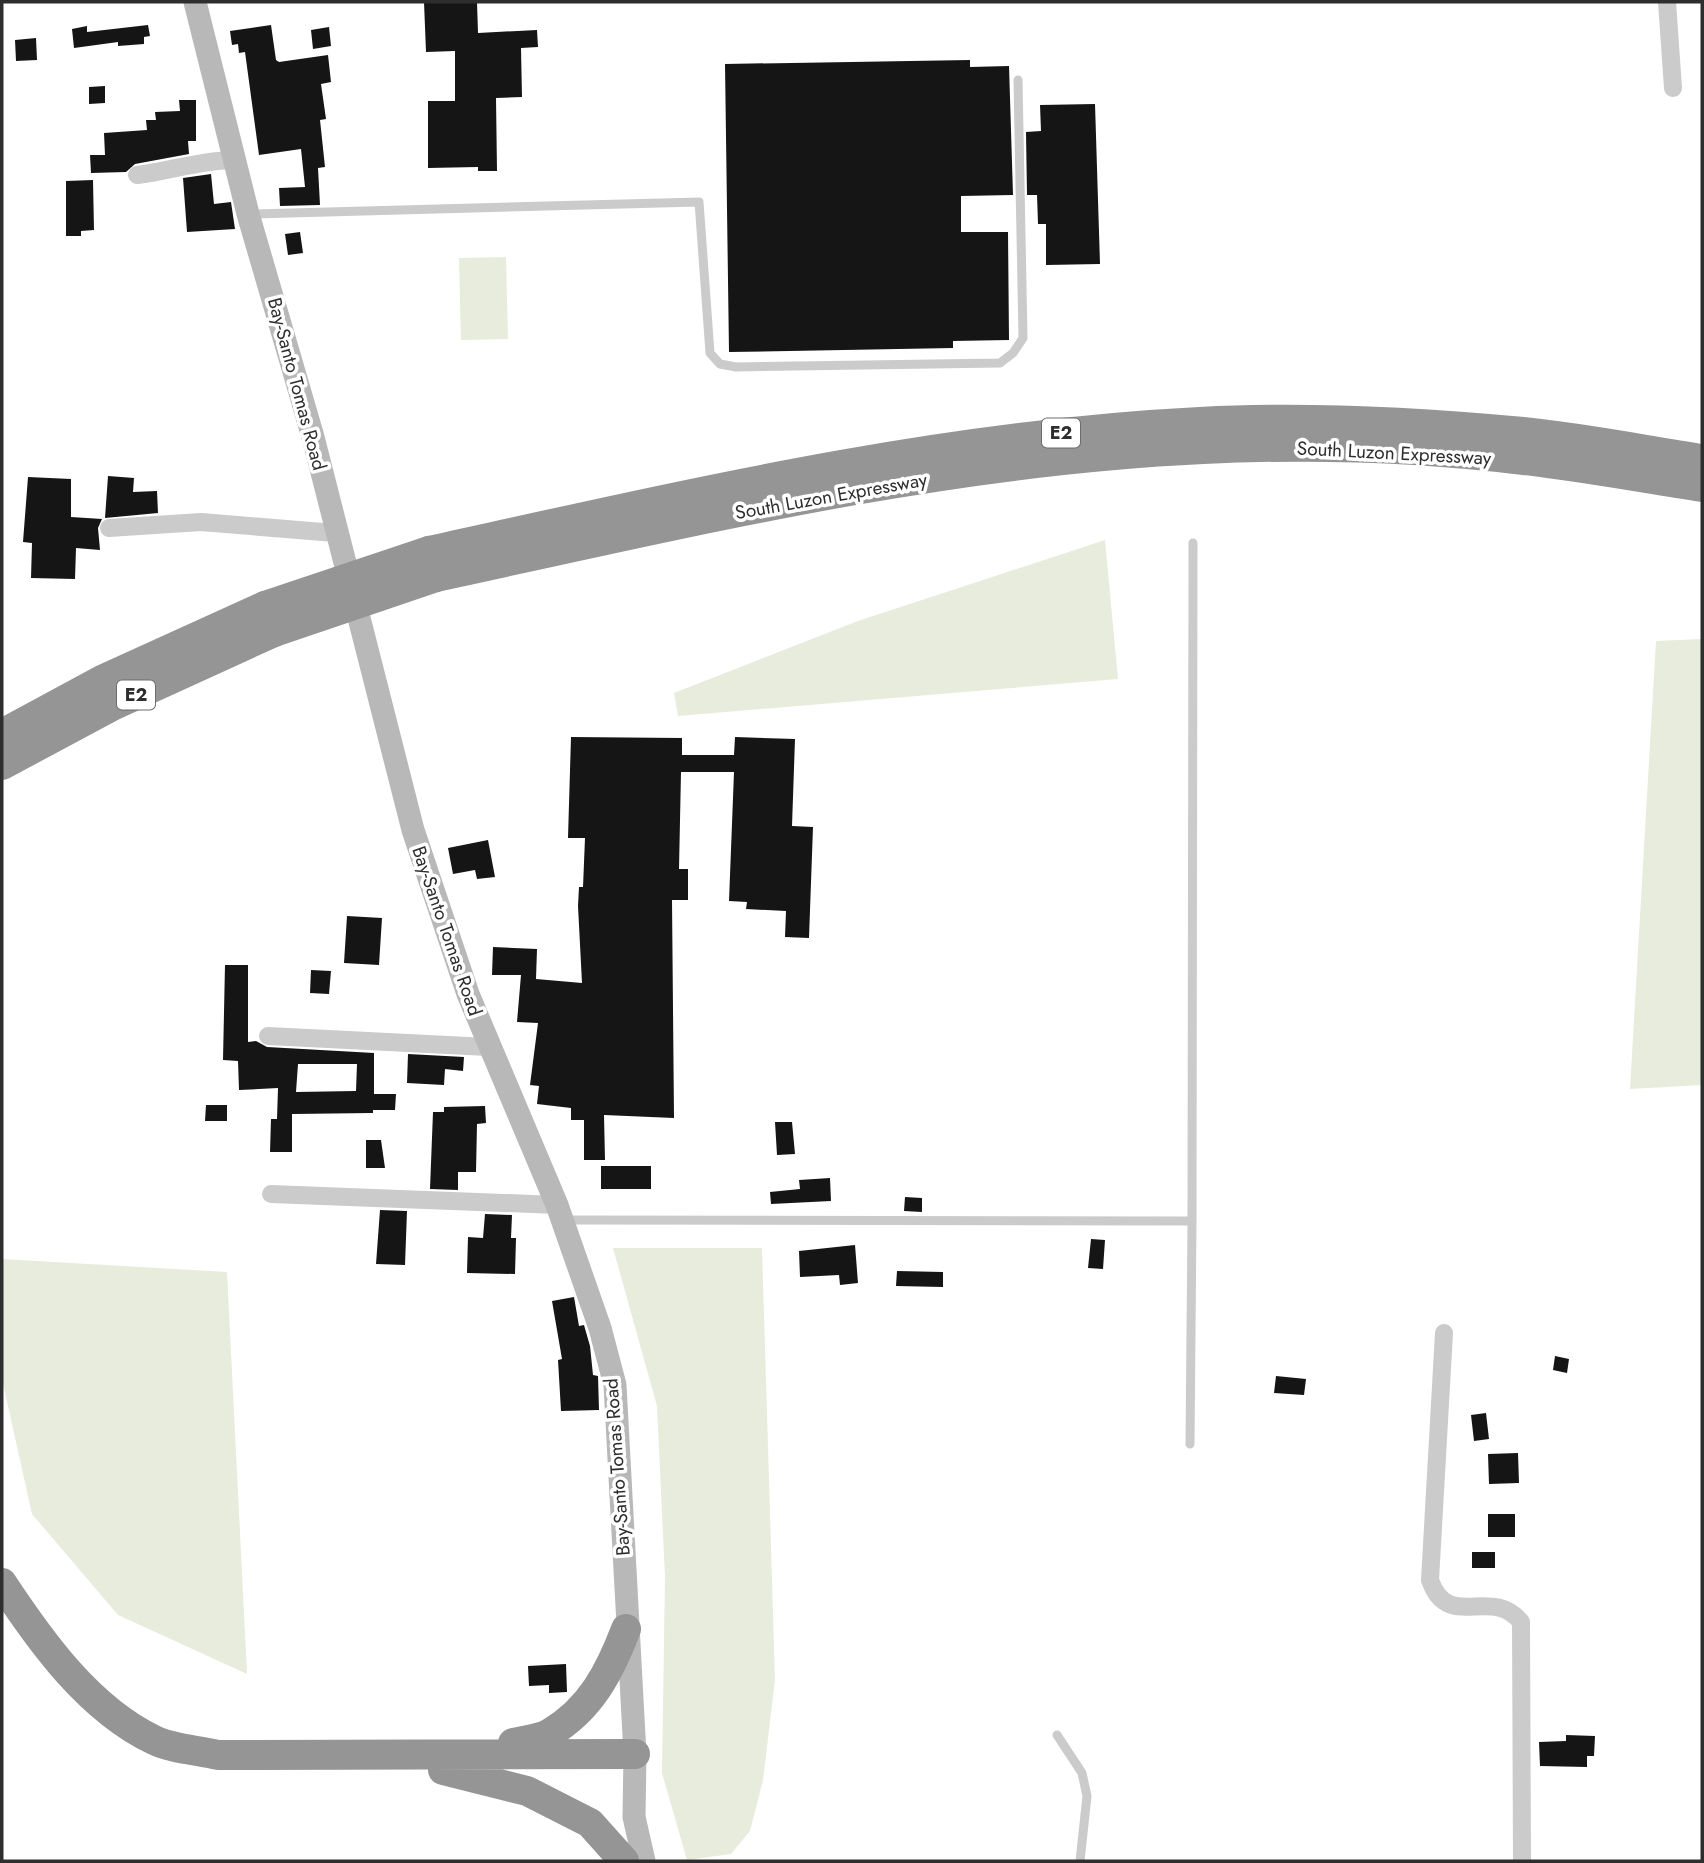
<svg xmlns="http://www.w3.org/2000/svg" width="1704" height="1863" viewBox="0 0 1704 1863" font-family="Jost,sans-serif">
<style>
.green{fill:#e7ecdc}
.building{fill:#151515;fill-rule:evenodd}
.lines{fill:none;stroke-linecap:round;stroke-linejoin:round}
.lane{stroke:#cbcbcb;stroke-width:9}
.street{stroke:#cbcbcb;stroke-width:18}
.secondary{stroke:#b8b8b8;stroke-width:23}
.highway{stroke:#959595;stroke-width:30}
.highway-bridge{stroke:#959595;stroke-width:30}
.labels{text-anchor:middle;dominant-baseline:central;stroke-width:7;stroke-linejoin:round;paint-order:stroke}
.shield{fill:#fff;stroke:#6d6d6d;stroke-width:2}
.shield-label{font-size:18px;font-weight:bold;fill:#2e2e2e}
.street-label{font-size:19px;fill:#2e2e2e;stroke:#fff}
</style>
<rect width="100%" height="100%" fill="#fff"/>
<path class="green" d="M506 257 508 339 461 340 459 258Z
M1105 540 1118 679 678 716 674 693 858 621Z
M1702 639V1085L1630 1089 1656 641Z
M613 1248H762L775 1680 763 1780 750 1831 731 1854 687 1860 662 1773 665 1577 657 1406Z
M2 1259 227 1272 247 1674 118 1615 32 1514 2 1379Z"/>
<path class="building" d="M424 2H477L478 33 537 30 538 47 521 48 522 97 496 98 497 171H478V167L428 168V101H455V51L426 52Z
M148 25 150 36 144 37V44L118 46V42L74 48 72 29 87 26V32Z
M271 25 276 60 279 62 328 55 331 82 321 84 326 119 320 120 325 167 318 168 320 205 280 206 279 188 305 187 301 149 259 155 245 52 239 53 238 44 232 45 230 31Z
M329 27 331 46 313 49 311 30Z
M36 38 37 60 16 61 15 40Z
M970 60V67L1009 66 1013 195 961 196V232H1008L1009 340 953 341V348L729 352 725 64Z
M105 86V103L89 104V87Z
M179 100H196V141H188L189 154 135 164 126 172 91 173 90 155H105L104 133 147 130 146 120H156L155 112 180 111Z
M1095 104 1100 264 1046 265V224H1038L1037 195H1027L1026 132 1041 131 1040 105Z
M211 174 214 204 231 202 235 229 187 232 183 178Z
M93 180 94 230 81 231V236H66V181Z
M300 232 303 253 288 255 285 234Z
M108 476 134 478 133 492 157 491 158 513 105 518Z
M28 477 71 479V517L102 519 98 528 100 550 76 548 75 579 31 578 32 543 23 542Z
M571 737 682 738V755H734L735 737 795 739 792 826 813 827 809 938 785 937 786 911 746 909 747 902 729 901 734 772H681L679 869H688V900H672L674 1118 604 1115 605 1160H584V1120H571V1108L537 1104 539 1086 530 1085 538 1023 517 1022 521 975H492L493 947 537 949 536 979 582 983 578 906 579 887H583L585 838H568Z
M488 840 495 877 477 879 475 870 453 874 448 848Z
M347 916 382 918 379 965 344 963Z
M225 965H248V1042L256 1041 267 1047 374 1053V1094H396L395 1110H373V1113L292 1114V1152H270L271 1119H277L278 1088 239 1090 238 1061 223 1060ZM298 1064H357L356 1091 296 1092Z
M311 970 331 971 329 994 310 993Z
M408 1054 464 1057 463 1071 445 1069 444 1085 407 1083Z
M206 1105H227V1121H205Z
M485 1106 486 1123 477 1124 476 1172H458V1190L430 1189 433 1112H444V1107Z
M775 1122H792L795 1154 777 1155Z
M366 1140H381L385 1168H366Z
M601 1166H651V1189H601Z
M830 1178 831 1201 771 1204 770 1192 800 1189 799 1180Z
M905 1197 922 1198V1212L904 1211Z
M380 1210 407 1211 405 1265 376 1264Z
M485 1214 512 1215 511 1238H516L515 1274 467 1273 468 1237 483 1238Z
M1091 1239 1105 1240 1103 1269 1088 1268Z
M855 1245 858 1283 840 1285 839 1275 800 1277 799 1251Z
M897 1271 943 1272V1287L896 1286Z
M574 1297 579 1326 584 1325 590 1346 593 1375 598 1376 599 1410 561 1411 558 1360 562 1359 552 1301Z
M1555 1356 1569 1359 1567 1373 1553 1370Z
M1276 1376 1306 1379 1304 1395 1274 1393Z
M1486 1413 1489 1439 1474 1441 1471 1415Z
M1518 1453 1519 1483 1489 1484 1488 1454Z
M1488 1514H1515V1537H1488Z
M1472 1552H1495V1568H1472Z
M566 1664 567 1692 549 1693V1685L529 1686 528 1666Z
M1566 1735 1595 1736 1594 1756H1587V1767L1540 1766 1539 1742 1566 1741Z"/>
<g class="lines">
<path class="lane" d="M250 214 699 202 710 353 720 364 736 367 1000 363 1013 353 1023 338 1018 80
M564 1220 1192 1221 1193 543
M1190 1444 1192 1221
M1057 1735 1082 1773 1087 1796 1080 1861"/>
<path class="street" d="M1667 2 1673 88
M137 175C170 171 202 160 235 160
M109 528 201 522 335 533
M268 1036 488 1047
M271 1194 557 1205
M1444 1333 1430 1580C1448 1632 1491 1585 1521 1622L1522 1861"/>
<path class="secondary" d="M195 2 248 214 313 437 413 830 468 994 557 1205 600 1328 615 1385 635 1754 634 1817 644 1861"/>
<path class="highway" d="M429 551C684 495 938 435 1200 422 1307 416 1416 422 1523 432 1583 438 1643 450 1702 459
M436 577C689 522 943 461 1203 449 1309 444 1419 447 1524 460 1584 467 1643 478 1702 487
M2 734 102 680 265 606
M2 765 114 705 274 632
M2 1583C41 1642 89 1709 154 1740 172 1749 198 1750 218 1755L635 1754
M513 1743C525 1740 540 1739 550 1733 591 1709 610 1671 626 1629
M443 1770 527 1791 590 1823 624 1861"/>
<path class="highway-bridge" d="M265 606 429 551
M274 632 436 577"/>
</g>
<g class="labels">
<g class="shield">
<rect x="1042" y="418.5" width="38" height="29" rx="5"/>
<rect x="117" y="680.5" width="38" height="29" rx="5"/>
</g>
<g class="shield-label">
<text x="1061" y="433">E2</text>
<text x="136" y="695">E2</text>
</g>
<g class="street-label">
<text transform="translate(297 384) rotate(75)">Bay-Santo Tomas Road</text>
<text transform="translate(1394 453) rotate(3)">South Luzon Expressway</text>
<text transform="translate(831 496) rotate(-10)">South Luzon Expressway</text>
<text transform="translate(447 931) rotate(71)">Bay-Santo Tomas Road</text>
<text transform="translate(617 1467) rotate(-94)">Bay-Santo Tomas Road</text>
</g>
</g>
<rect width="1704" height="1863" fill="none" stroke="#2e2e2e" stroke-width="7"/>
</svg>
